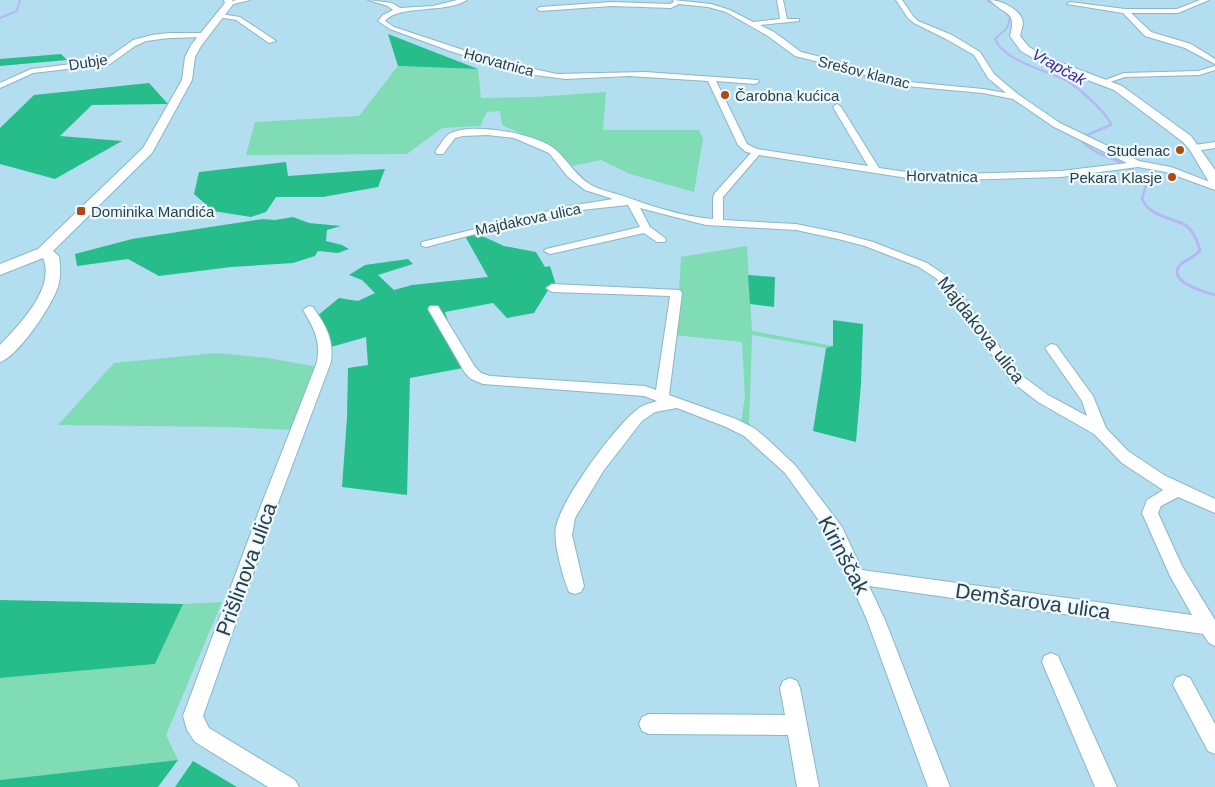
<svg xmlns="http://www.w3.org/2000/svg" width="1215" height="787" viewBox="0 0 1215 787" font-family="Arial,sans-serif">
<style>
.green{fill:#7fdcb5}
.forest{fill:#26bd8b}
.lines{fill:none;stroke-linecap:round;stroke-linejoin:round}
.stream-far2{stroke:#b7b7f3;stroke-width:2}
.stream-far1{stroke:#b7b7f3;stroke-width:2.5}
.stream{stroke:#b7b7f3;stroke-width:3}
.street-casing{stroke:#8ab6c7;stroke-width:2}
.secondary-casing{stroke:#8ab6c7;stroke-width:2}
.street{fill:#fff;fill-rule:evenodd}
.secondary{fill:#fff;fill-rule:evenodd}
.poi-dot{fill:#ad4a11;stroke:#ecf9ff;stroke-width:2}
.labels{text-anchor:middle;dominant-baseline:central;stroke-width:4.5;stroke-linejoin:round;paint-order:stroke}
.far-street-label{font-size:15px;fill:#2d3f46;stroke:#ecf9ff}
.far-poi-label{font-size:15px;fill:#2d3f46;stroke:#ecf9ff;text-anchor:start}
.far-water-label{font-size:16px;font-style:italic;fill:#402898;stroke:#ecf9ff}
.street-label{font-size:18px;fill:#2d3f46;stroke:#ecf9ff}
.near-street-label{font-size:21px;fill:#2d3f46;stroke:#ecf9ff}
</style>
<rect width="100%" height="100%" fill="#b2def0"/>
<path class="green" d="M398 66 478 69 481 98 535 97 606 92 603 130H699L703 139 694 192 630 174 601 160 567 167 535 140 502 125 500 111 487 112 480 126 442 128 407 154 246 155 255 122 359 116Z
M747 246 752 331 833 346 826 348 752 335 749 426 741 423 745 396 742 342 673 335 679 291 681 259 680 257Z
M216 353 268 358 318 367 294 430 227 427 58 425 114 363Z
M222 602 166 735 178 760 0 780V678L155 664 183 604Z"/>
<path class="forest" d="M388 34 478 69 398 66Z
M61 54 67 60 0 66V59Z
M149 83 168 104 92 105 60 136 122 141 55 179 0 164V128L34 95Z
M286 162 288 176 385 169 378 187 323 197H276L266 212 251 217 213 211 194 194 199 172Z
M293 217 309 223 341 226 327 230 326 241 342 245 349 249 338 253 318 251 315 256 293 263 231 267 159 276 128 259 77 266 75 254 132 239 263 219 275 220Z
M480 235 504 246 536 252 545 267 550 266 556 285 550 287 534 313 507 318 493 303 445 312 463 368 410 378 407 495 342 487 347 418 348 368 368 365 366 337 331 347 317 316 339 298 358 301 375 293 362 280 349 275 365 265 408 259 413 264 378 275 394 290 412 285 488 277 465 236Z
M748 275 775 277 774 307 750 304Z
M833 320 863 324 861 384 856 442 813 431 826 348 833 346Z
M0 600 183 604 155 664 0 678Z
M178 760 158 787H0V780Z
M193 761 237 787H175Z"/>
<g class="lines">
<path class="stream-far2" d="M987 0 1005 11 1010 18 1007 28 995 39C1004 61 1045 70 1065 80 1072 83 1078 89 1084 94
M0 18 17 11 20 0"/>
<path class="stream-far1" d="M1082 92C1090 99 1109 116 1111 125L1087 135 1081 140C1099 161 1126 155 1146 185L1142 199 1147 207 1152 211"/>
<path class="stream" d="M1151 210C1175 227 1189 213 1200 250 1195 257 1187 259 1181 264 1164 281 1205 292 1215 295"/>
<g class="street-casing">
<path id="street" d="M236 0H250L230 5 227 3Z
M368 0 392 3 400 8 433 6 457 0H467C445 14 399 4 385 21L394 27 496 61 557 74 645 72 758 80 759 82 755 84 716 81 747 144 757 149 868 166 833 107 837 104 841 107 879 168 927 175 1061 171 1127 163 1054 127 1013 99 983 93 895 85 847 69 795 56 768 36 726 12 708 7 679 4 671 8 612 6 540 11 537 9 540 7 612 2 670 4 674 2 673 0 711 4 730 10 753 22 780 19 777 0H783L787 19H799V21L760 25 774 32 801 52 852 65 899 81 983 89 1006 93 988 78 974 55 946 39 914 23 908 18 896 0H902L913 16 918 21 952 35 980 52 994 74 1019 95 1060 123 1139 161 1171 167 1215 184V190L1166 172 1138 167 1061 177 927 181 759 155 723 197V220L796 224 840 233 873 242 927 263 945 275 1021 375 1048 395 1087 416 1082 401 1045 348 1051 344 1056 345 1093 396 1106 428 1128 451 1164 475 1215 499V513L1178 497 1161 506 1158 513 1182 566 1215 620V646L1209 643 1203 634 869 586 885 620 950 787H928L867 620 830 536 785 473 744 436 726 427 677 408 655 412 642 421 604 470 575 518 572 535 584 586 581 592 575 594 569 592C563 578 553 542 556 527 562 498 615 426 639 408 645 404 651 403 657 401L644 396 483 384 471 379 465 373 428 309 430 306H438L475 367 481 373 490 376 645 386 656 390 670 296 552 292 546 288 552 284 680 290 682 293 669 395 736 419 754 428 765 437 795 465 842 527 862 570 1192 615 1170 576 1142 513 1147 500 1163 490 1122 463 1094 434 1038 402 1011 381 937 279 919 267 865 246 838 239 796 230 706 225 640 208 650 227 665 238 666 240 665 242H657L644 233 550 254 544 251 546 249 640 227 628 205 581 210 479 233 426 247 422 246 421 244 422 242 569 206 613 199 585 190 568 177 549 153 514 138 487 135 463 136 455 138 443 154H437L435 152C439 147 444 137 449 134 470 121 539 134 556 150 569 162 576 176 591 185 600 190 611 192 620 195 649 205 682 217 713 219V197L715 193 751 153 746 152 738 145 708 81 629 76 566 79 535 75 491 64 450 51 390 29 378 21 383 15 393 10 388 6Z
M1200 0H1209L1178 13H1131L1151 32 1191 44 1215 59V64L1185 48 1145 36 1123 13 1067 4 1070 2 1125 9H1177Z
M220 14 240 17 276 41 269 43 236 20 218 17 217 16Z
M169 33H204L208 35 204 37 169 38 146 41 135 46 110 64 33 73 0 88V83L31 69 105 60 133 40 152 35Z
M1215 66V70L1199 75 1125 77 1104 84 1100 82 1124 73 1198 71Z
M1215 142V148L1195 151 1190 148 1195 145Z
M309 306 313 307C326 326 334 339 331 362L278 503 203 716 209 728 295 780 299 787H268L195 742 187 730 183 716 262 503 317 362C321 341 314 328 303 310Z
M1051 653 1058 656 1117 787H1095L1042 662 1044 656Z
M1183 675 1190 678 1215 724V754L1208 751 1173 685 1176 678Z
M790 678 797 681 800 688 819 787H797L788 735 649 734 642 731 639 724 642 717 649 714 785 715 780 688 783 681Z"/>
</g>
<g class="secondary-casing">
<path id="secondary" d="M224 0H232L234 3 201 46 195 57 192 80 152 153 53 251 59 256C60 265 61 274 59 283 55 302 18 357 0 362V345C19 325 56 288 43 258L0 275V264L38 249 143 148 182 80 185 57 191 45 225 3Z
M990 0C1001 0 1023 10 1023 24 1022 28 1021 32 1020 36L1029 47 1046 57 1122 86 1191 136 1215 170V185L1210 184 1190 150 1183 142 1114 90 1038 61 1021 51 1010 36C1017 10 1005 16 990 0Z"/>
</g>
<use href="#street" class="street"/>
<use href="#secondary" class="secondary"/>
</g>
<g class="poi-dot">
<circle cx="725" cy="95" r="5"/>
<circle cx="1180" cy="150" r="5"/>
<circle cx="1172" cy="177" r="5"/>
<rect x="76" y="206" width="10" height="10" rx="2.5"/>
</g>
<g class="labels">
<g class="far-street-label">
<text transform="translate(88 62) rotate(-9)">Dubje</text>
<text transform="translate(499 62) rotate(15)">Horvatnica</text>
<text transform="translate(864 72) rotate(14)">Srešov klanac</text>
<text transform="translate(942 176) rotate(1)">Horvatnica</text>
<text transform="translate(528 219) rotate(-12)">Majdakova ulica</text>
</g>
<g class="far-poi-label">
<text x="735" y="95">Čarobna kućica</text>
<text x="1170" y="150" text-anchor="end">Studenac</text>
<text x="1162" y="177" text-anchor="end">Pekara Klasje</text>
<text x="91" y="211">Dominika Mandića</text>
</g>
<g class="far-water-label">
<text transform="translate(1059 67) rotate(29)">Vrapčak</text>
</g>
<g class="street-label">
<text transform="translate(981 330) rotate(52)">Majdakova ulica</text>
</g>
<g class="near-street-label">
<text transform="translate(844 555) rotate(62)">Kirinščak</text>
<text transform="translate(246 569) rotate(-70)">Prišlinova ulica</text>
<text transform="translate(1033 601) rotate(8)">Demšarova ulica</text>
</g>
</g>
</svg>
